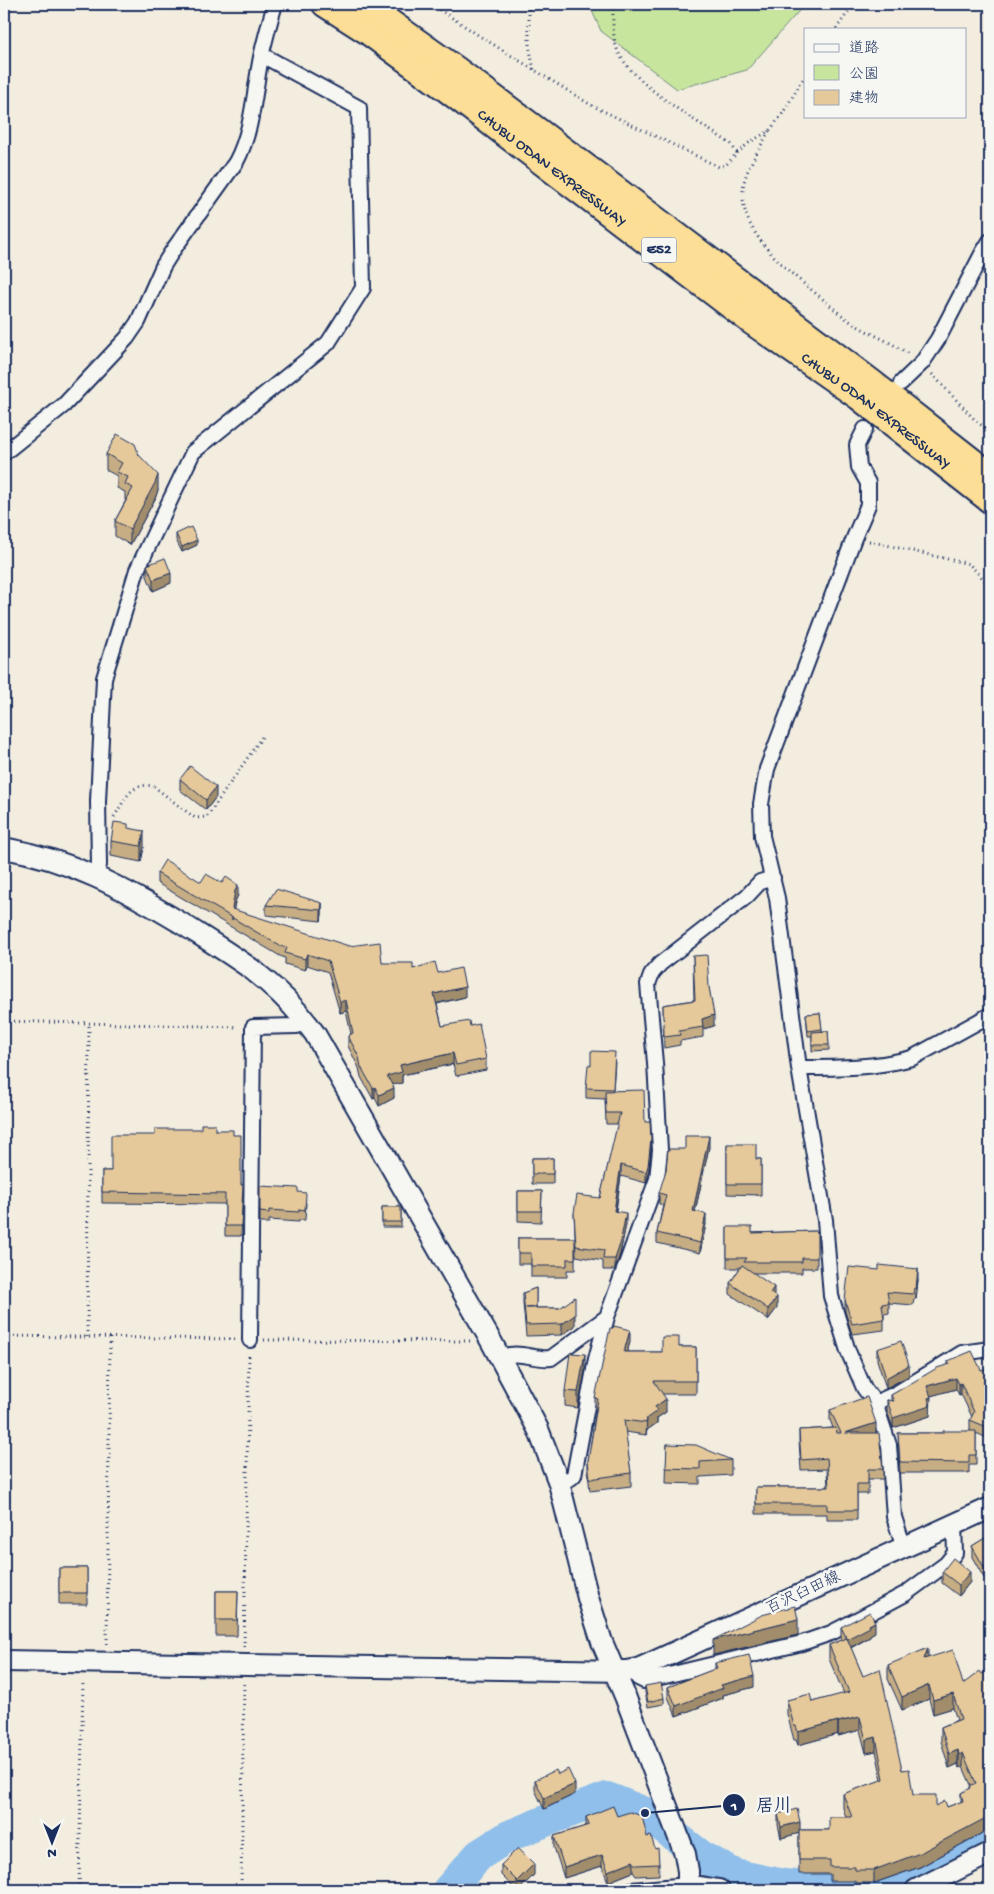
<svg xmlns="http://www.w3.org/2000/svg" width="994" height="1894" viewBox="0 0 994 1894" font-family="'Gochi Hand','Klee One',sans-serif">
<style>
.green{fill:#c7e59d;stroke:#718a7e}
.lines{fill:none;stroke-linecap:round;stroke-linejoin:round}
.river{stroke:#8fbfea;stroke-width:32}
.street-casing{stroke:#1b2f5e;stroke-width:18}
.secondary-casing{stroke:#1b2f5e;stroke-width:24}
.highway-casing{stroke:#1b2f5e;stroke-width:29}
.path{stroke:#1b2f5e;stroke-width:3;stroke-dasharray:1 4;stroke-linecap:butt}
.street{stroke:#f6f6f2;stroke-width:14}
.secondary{stroke:#f6f6f2;stroke-width:20}
.highway{stroke:#fcde96;stroke-width:25}
.wall{fill:#c6ad84;stroke:#1b2f5e}
.shaded-wall{fill:#a18d6c;stroke:#1b2f5e}
.building{fill:#e6c99a;stroke:#1b2f5e}
.labels{text-anchor:middle;dominant-baseline:central;stroke-width:5;stroke-linejoin:round;paint-order:stroke}
.shield{fill:#f6f6f2;stroke:#5d6b8a;stroke-width:1}
.shield-label{font-size:15px;font-weight:bold;fill:#1b2f5e}
.street-label{font-size:16px;fill:#1b2f5e;stroke:#f6f6f2}
.leader{fill:none;stroke:#1b2f5e;stroke-width:2}
.callout-dot{fill:#1b2f5e;stroke:#f6f6f2;stroke-width:2}
.mark-label{font-size:15px;text-anchor:middle;font-weight:bold;fill:#fff}
.callout-label{font-size:18px;text-anchor:middle;font-weight:bold;fill:#1b2f5e;stroke:#f6f6f2;stroke-width:5;stroke-linejoin:round;paint-order:stroke}
</style>
<rect width="100%" height="100%" fill="#f3ede0"/>
<filter id="ink" filterUnits="userSpaceOnUse"><feTurbulence type="fractalNoise" baseFrequency=".02" numOctaves="2"/><feDisplacementMap in="SourceGraphic" scale="10" xChannelSelector="R" yChannelSelector="G"/><feConvolveMatrix kernelMatrix="1 2 1 2 8 2 1 2 1" color-interpolation-filters="sRGB"/></filter>
<g filter="url(#ink)">
<path class="green" d="M589 4H805L747 70 677 89 601 31Z"/>
<g class="lines">
<path class="river" d="M448 1890 479 1855 509 1836 553 1818 607 1798 645 1813 701 1856 735 1875 784 1885 851 1890
M855 1890 896 1882 938 1868 990 1839"/>
<g class="street-casing">
<path id="street" d="M901 383 922 363 938 339 982 254 990 241
M865 429 857 445 859 467 868 483V505L854 538 767 769 761 804 762 836 777 898 799 1068 825 1220 831 1296 848 1351 864 1388 875 1403 889 1445 894 1517 904 1548
M4 453 64 405 127 338 138 322 163 266 173 250 236 162C253 130 254 92 261 57 265 39 270 21 275 4
M96 875 99 865 98 801 104 678 137 570 193 452 328 343 363 288 359 108 262 55
M799 1068C838 1068 875 1068 912 1058L990 1015
M250 1340 253 1027 297 1026 307 1022
M501 1358C518 1349 533 1360 551 1358L607 1317
M875 1403 897 1393 962 1353 990 1349
M559 1483 571 1478 574 1475 596 1359 607 1317 657 1179 660 1150 655 1063 648 984 652 973 660 964 747 896 760 882 773 878
M634 1670 638 1678 644 1681 802 1643 831 1633 864 1616 905 1594 946 1564 955 1553 954 1525
M631 1890 688 1885"/>
</g>
<g class="secondary-casing">
<path id="secondary" d="M4 848C71 860 123 888 181 923 206 939 231 954 254 971 277 989 298 1010 315 1034L491 1341 538 1429 559 1483 588 1598 602 1642 625 1696 685 1854 688 1871V1885L719 1890
M4 1661 627 1671 638 1669 990 1508
M916 1890 990 1853"/>
</g>
<g class="highway-casing">
<g id="highway">
<path id="s1" d="M325 4 367 31 445 88 752 322 859 397 990 500"/>
<path d="M364 4 457 70 646 212 871 382 990 475"/>
</g>
</g>
<path class="path" d="M431 4 478 35 591 105 719 167 726 165 737 153 731 144C699 122 627 82 616 46 612 32 613 17 613 4
M529 4V45L534 70
M989 4 990 9
M836 29 854 4
M769 131C760 149 744 170 743 190 739 235 793 275 824 300 833 308 843 317 854 324 872 335 892 342 910 355
M737 153 750 142 769 131 781 116 805 76
M932 374 975 420 990 432
M869 541 969 564 990 586
M114 817C125 800 130 782 153 786L195 818 207 817 264 734
M4 1021 238 1027
M4 1336 236 1339
M87 1337 89 1023
M264 1340 471 1341
M107 1644 110 1337
M244 1647 249 1353
M79 1890 83 1681
M241 1890 244 1683"/>
<use href="#street" class="street"/>
<use href="#secondary" class="secondary"/>
<use href="#highway" class="highway"/>
</g>
<path class="wall" d="M106 454 139 455 158 490 155 499 130 545 115 536V521L126 500H125V492L117 488V476L106 470Z
M176 534 197 545 182 552 176 540Z
M147 565 171 583 153 591 147 576Z
M180 779 216 797 206 810 180 790Z
M128 828 144 847 141 862 111 856V841Z
M157 873 201 882 238 895 235 902 233 910 382 963 413 969 438 973 465 997 437 1004 442 1026H470L486 1059V1070L456 1076 453 1064 402 1075V1083L392 1085 394 1098 379 1106 375 1098 373 1099 361 1077 359 1068 348 1046V1036L351 1034 346 1011 340 1013 328 972 307 965 305 970 285 964V958L280 956 157 883Z
M322 903V914L321 921 266 915V905Z
M693 956 709 987 714 1026 703 1029V1037L680 1041V1045L664 1048 663 1005 694 1000Z
M820 1013 822 1031H828L829 1050 812 1051V1036H808L806 1014Z
M615 1062 613 1091 645 1122 651 1150 648 1177 646 1183 621 1176 616 1211 626 1224 620 1254 615 1270H603V1261L576 1256 574 1213 600 1198 618 1124H606L605 1099 586 1098V1088L591 1066Z
M215 1130 233 1135 243 1196 241 1236H225V1204L102 1203V1171H111L155 1135Z
M727 1144 756 1159H761V1195L727 1194Z
M709 1147 695 1212 706 1224 700 1253 657 1243V1233L663 1205 659 1204V1193L685 1149Z
M532 1158H553V1184H532Z
M260 1186 298 1192 306 1203 305 1220H299V1222L269 1220V1223H260Z
M518 1191H542L541 1222 518 1221Z
M382 1207H401V1227H382Z
M727 1227 752 1233 817 1231V1268H802V1273H753L774 1296 777 1308 768 1320 730 1294V1283L740 1268H727Z
M518 1238H575V1270H567V1277H531V1264H518Z
M918 1280 916 1299H914L913 1305 889 1303V1313L884 1314V1330L852 1334 845 1311V1300Z
M536 1288V1308H560L575 1326 562 1335 526 1336 523 1303V1293Z
M630 1342 627 1352H662L679 1347H696V1394H662L666 1412 657 1418V1423L647 1430 646 1435 625 1432 631 1473V1486L590 1491 588 1473V1461L596 1410H595V1398Z
M877 1349 909 1376 886 1388 877 1360Z
M948 1361 981 1370 990 1368 987 1438 976 1433V1465H969V1473H900L898 1433H943L970 1431V1420L972 1417 961 1394 959 1395 956 1389 930 1396V1416L893 1428 887 1411V1400L891 1401V1395L948 1365Z
M585 1370 578 1408 565 1406V1391Z
M830 1410 876 1433 883 1469V1479H868V1494H857V1520H827V1514H756V1487H828L827 1469 801 1470 799 1441V1430L833 1428 830 1420Z
M667 1444 731 1460V1475L700 1477V1484L666 1483Z
M990 1535 984 1578 972 1557V1546Z
M59 1568H87V1604H59Z
M942 1572 970 1582 959 1596 942 1583Z
M216 1591H238L237 1636H216Z
M841 1627 875 1632 870 1635V1637L851 1648 913 1795 936 1806 947 1807 961 1802V1793L970 1789V1786L971 1785 963 1767 959 1768 958 1764 949 1768 941 1741V1727L957 1720 953 1708 933 1714 929 1699 902 1710 888 1679V1665L928 1658 963 1684 984 1832 920 1867 874 1883H855V1881H830V1874H799V1833L781 1838 778 1825V1814L800 1830H829L846 1817 843 1808V1794L882 1780 876 1751 866 1753 860 1730 838 1736V1734L798 1745 796 1740H794L787 1714V1700L812 1702 844 1694 829 1659V1645L842 1640 841 1638Z
M715 1663 754 1687 723 1695V1698L676 1716 668 1697V1687L715 1669Z
M645 1686 664 1698V1704L648 1707 645 1692Z
M558 1774 575 1794 544 1809 535 1790V1780Z
M617 1816 647 1837 659 1864V1875L636 1876 633 1872 608 1882 602 1866 564 1878 554 1847V1836L586 1826V1817Z
M501 1865 534 1875 519 1890H516L501 1875Z"/>
<path class="shaded-wall" d="M158 475V490L155 499 130 545V529Z
M197 540V545L182 552V547Z
M171 573V583L153 591V580Z
M216 787V797L206 810V800Z
M144 831V847L141 862V846Z
M238 885V895L235 902 232 920V909L235 891Z
M322 903V914L321 921V910Z
M307 954V965L305 970V959Z
M465 987V997L434 1004V994Z
M346 1000V1011L340 1013V1002Z
M714 1015V1026L703 1029 702 1019Z
M453 1053V1064L402 1075V1083L387 1086V1076L400 1065Z
M375 1087V1098L373 1099V1088Z
M394 1088V1098L379 1106V1095Z
M709 1136V1147L693 1221V1211Z
M651 1139V1150L648 1177 646 1183V1172Z
M621 1165V1176L614 1221V1211Z
M626 1213V1224L620 1254 615 1270V1259Z
M706 1214V1224L700 1253V1243Z
M918 1269V1280L916 1299V1288Z
M774 1287V1298L770 1293Z
M777 1297V1308L768 1320V1309Z
M575 1315V1326L562 1335V1324Z
M630 1330V1342L624 1364V1352Z
M585 1354V1370L578 1408V1392Z
M909 1365V1376L886 1388V1378Z
M956 1378V1389L927 1397V1386Z
M961 1383V1394L959 1395V1384Z
M931 1397 930 1416 893 1428V1418Z
M666 1399V1412L657 1418V1423L647 1430 646 1435 647 1418 655 1407Z
M990 1419V1430L987 1438V1427Z
M876 1423V1434L845 1433Z
M990 1563V1574L984 1578V1567Z
M970 1572V1582L959 1596V1585Z
M798 1619V1635L713 1655V1640Z
M875 1622V1632L870 1635V1637L847 1649V1639Z
M928 1648V1662L924 1659Z
M754 1676V1687L723 1695V1698L676 1716V1706L721 1685Z
M929 1685V1699L902 1710V1697Z
M953 1694V1708L933 1714V1700Z
M860 1717V1730L838 1736V1722Z
M838 1721V1734L798 1745V1732Z
M876 1737V1751L866 1753V1740Z
M958 1750V1764L949 1768V1754Z
M963 1753V1767L959 1768V1755Z
M575 1784V1794L544 1809V1798Z
M990 1816V1830L984 1832 920 1867 874 1883V1870Z
M800 1822V1833L781 1838V1827Z
M602 1855V1866L564 1878V1867Z
M633 1861V1872L608 1882V1871Z
M534 1864V1875L519 1890H517V1881Z"/>
<path class="building" d="M117 434 135 444 139 455 158 475 155 483 130 529 115 521 133 488 125 484 128 477 117 472 122 463 106 454Z
M191 527 197 540 182 547 176 534Z
M165 558 171 573 153 580 147 565Z
M190 766 216 787 206 800 180 779Z
M114 822 128 824V828L144 831 141 846 111 841Z
M165 860 201 882 206 874 222 883 226 877 238 885 235 891 232 909 349 946 380 942 382 963H413V969L435 962 438 973 461 968 465 987 434 994 442 1026 469 1021 470 1026 479 1024 486 1059 456 1065 453 1053 400 1065 402 1072 387 1076 394 1088 379 1095 375 1087 373 1088 361 1067 359 1057 348 1036 353 1033 346 1000 340 1002 328 961 307 954 305 959 285 953 287 948 280 946 157 873Z
M276 889 322 903 321 910 266 905Z
M707 955 709 987 714 1015 702 1019 703 1027 679 1031 680 1035 664 1037 663 1005 695 1000 693 956Z
M820 1013 822 1029 808 1031 806 1014Z
M828 1031 829 1045H812V1032Z
M591 1051 615 1052 613 1089 586 1088 588 1065 591 1066Z
M644 1090 645 1122H650L651 1139 648 1166 646 1172 621 1165 614 1211 626 1213 620 1244 615 1259H603L604 1250 576 1246 574 1213 577 1195 600 1198 620 1113H606L605 1091Z
M201 1124H215V1130H233V1135H241V1185H243L241 1226H225V1194L102 1192V1171H111V1135H155V1129H201Z
M685 1136H709L693 1211 706 1214 700 1243 657 1233 666 1195 659 1193 666 1170 668 1149H685Z
M727 1144H756V1159H761V1184H727Z
M532 1158H553V1174H532Z
M260 1186 298 1188V1192L306 1193 305 1210 299 1209V1212L269 1210V1213L260 1212Z
M518 1191H542L541 1211H518Z
M382 1207H401V1222H382Z
M727 1227H752V1233L817 1231V1258H802V1262H744L747 1258H727Z
M518 1238H575V1259H567V1266H531V1253H518Z
M742 1265 774 1287 770 1293 777 1297 768 1309 730 1283Z
M879 1265 918 1269 916 1288H914L913 1294 887 1292 889 1303 882 1304 884 1319 852 1324 845 1300 849 1267 879 1270Z
M536 1288V1307L526 1308H560L575 1297V1315L562 1324 526 1325 523 1293Z
M614 1326 630 1330 624 1352H662V1337H679V1347H696V1381H654L666 1399 655 1407 657 1411 647 1418 646 1423 624 1420 631 1473 590 1479 588 1461 598 1399 595 1398 610 1328H613Z
M901 1341 909 1365 886 1378 877 1349Z
M972 1351 981 1370 990 1368V1419L987 1427 970 1420 974 1412 961 1383 959 1384 956 1378 927 1386 931 1397 928 1398 930 1406 893 1418 887 1400 894 1401 891 1395 937 1368 950 1364 948 1361Z
M570 1353 585 1354 578 1392 565 1391Z
M866 1397H867L876 1423 845 1433H879L883 1469H868V1484H857V1510H827V1504H756V1487H829L827 1458 801 1460 799 1430 836 1428 837 1433H841L830 1410Z
M943 1431H976V1455H969V1463L900 1462 898 1433H943Z
M667 1444 696 1445 731 1460 700 1462V1469L666 1468Z
M990 1535V1563L984 1567 972 1546Z
M953 1558 970 1572 959 1585 942 1572Z
M59 1568H87V1593H59Z
M216 1591H238L237 1620H216Z
M795 1606 798 1619 713 1640 762 1615Z
M870 1612 875 1622 869 1625 870 1627 847 1639 841 1627Z
M847 1638 863 1676 880 1669 902 1770 909 1769 913 1795H936V1806L945 1801 947 1807 963 1801 961 1793 971 1788 970 1786 976 1783 963 1753 959 1755 958 1750 949 1754 941 1727 961 1719 953 1694 933 1700 929 1685 902 1697 888 1665 928 1648 924 1659 953 1650 963 1684 980 1671 982 1674 990 1669V1816L984 1819 920 1853 874 1870H855V1867H830V1860H799V1830H829V1817H852L843 1794 884 1779 876 1737 866 1740 860 1717 838 1722V1721L798 1732 796 1726H794L787 1700 810 1694 812 1702 849 1692 829 1645Z
M749 1655 754 1676 721 1685 723 1688 676 1706 668 1687 717 1668 715 1663Z
M661 1683 664 1698 648 1702 645 1686Z
M568 1769 575 1784 544 1798 535 1780 556 1770 558 1774Z
M613 1806 617 1816 630 1812 642 1816 647 1837 651 1836 655 1849 658 1848 659 1864 636 1865 633 1861 608 1871 602 1855 564 1867 554 1836 589 1825 586 1817Z
M797 1809 800 1822 781 1827 778 1814Z
M518 1848 534 1864 517 1881 501 1865Z
M697 1889 723 1890H697Z"/>
</g>
<g class="labels">
<rect class="shield" x="641.5" y="237.5" width="35" height="25" rx="4"/>
<g class="shield-label">
<text x="659" y="250">E52</text>
</g>
<g class="street-label">
<text stroke="none"><textPath href="#s1" startOffset="280">CHUBU ODAN EXPRESSWAY</textPath></text>
<text stroke="none"><textPath href="#s1" startOffset="685">CHUBU ODAN EXPRESSWAY</textPath></text>
<text transform="translate(804 1594) rotate(-25)">百沢臼田線</text>
</g>
</g>
<path class="leader" d="M645 1813L734 1805"/>
<g class="callout-dot">
<circle cx="645" cy="1813" r="5"/>
<circle cx="734" cy="1805" r="12"/>
</g>
<g class="mark-label">
<text x="734" y="1810">1</text>
</g>
<g class="callout-label">
<text x="774" y="1811">居川</text>
</g>
<rect width="994" height="1894" fill="none" stroke="#f6f6f2" stroke-width="20"/>
<rect x="10" y="10" width="974" height="1874" fill="none" stroke="#1b2f5e" stroke-width="2" filter="url(#ink)"/>
<rect x="804" y="28" width="162" height="90" fill="#f6f6f2" stroke="#9ea6b7"/>
<rect x="814" y="44" width="25" height="8" fill="#f6f6f2" stroke="#9ea6b7"/>
<text x="849" y="52" font-size="15" fill="#1b2f5e">道路</text>
<rect x="814" y="65" width="25" height="15" fill="#c7e59d" stroke="#9ea6b7"/>
<text x="849" y="78" font-size="15" fill="#1b2f5e">公園</text>
<rect x="814" y="90" width="25" height="15" fill="#e6c99a" stroke="#9ea6b7"/>
<text x="849" y="102" font-size="15" fill="#1b2f5e">建物</text>
<g transform="translate(52 1842) rotate(180)" stroke="#f6f6f2" stroke-width="4" paint-order="stroke">
<path d="M0-4L9 19L0 12L-9 19Z" fill="#1b2f5e"/>
<text y="-8" font-size="14" font-weight="bold" text-anchor="middle" fill="#1b2f5e">N</text>
</g>
</svg>
